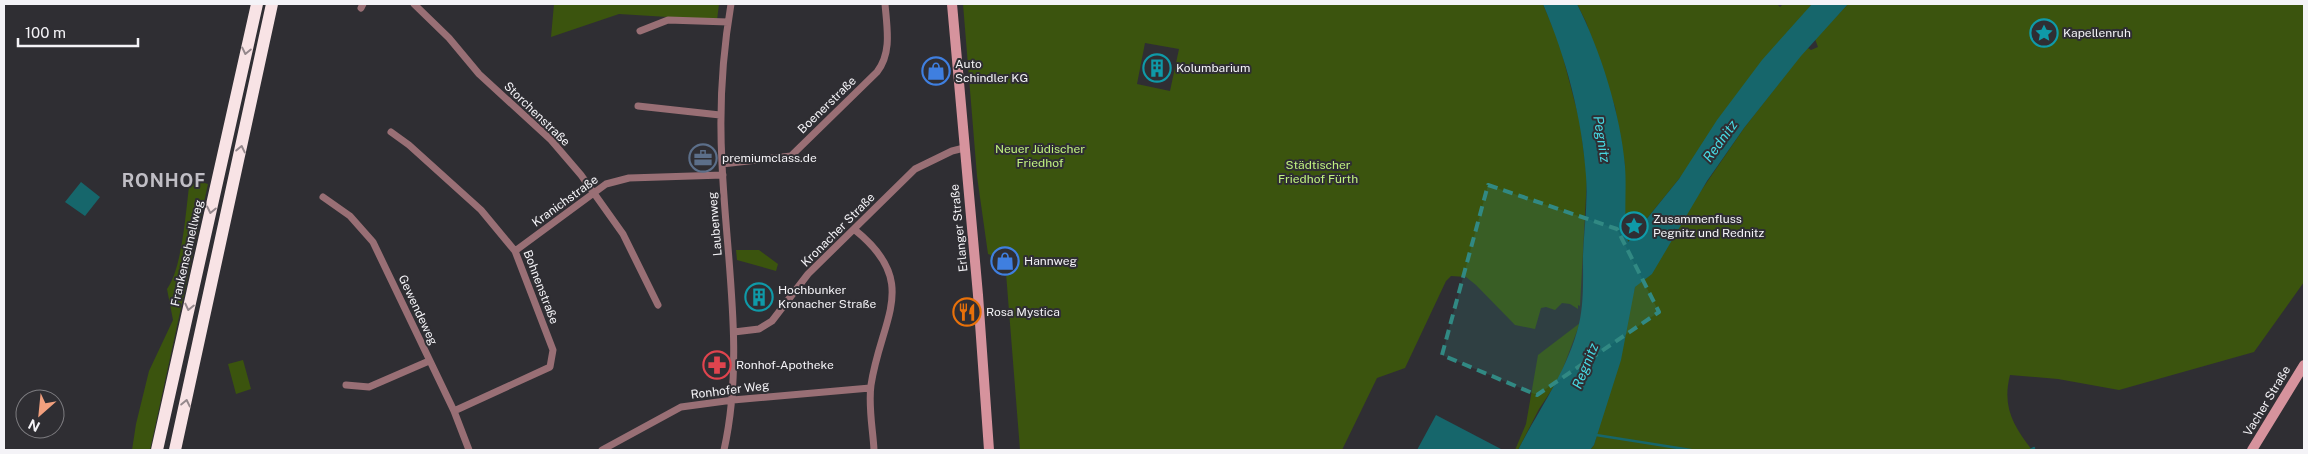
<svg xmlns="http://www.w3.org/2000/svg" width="2308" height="454" viewBox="0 0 2308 454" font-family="'Public Sans',sans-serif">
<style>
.green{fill:#3b540e;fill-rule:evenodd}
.water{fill:#16666b}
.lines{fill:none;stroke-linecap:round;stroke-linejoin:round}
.stream{stroke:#16666b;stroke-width:2.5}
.street{stroke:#996f75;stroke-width:7}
.secondary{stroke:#d6939d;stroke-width:10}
.highway{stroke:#f8e3e5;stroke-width:12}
.oneway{stroke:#94888c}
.marked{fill:#318983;fill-opacity:0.2;stroke:#318983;stroke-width:4;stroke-dasharray:10 6;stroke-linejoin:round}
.labels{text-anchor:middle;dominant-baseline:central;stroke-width:4;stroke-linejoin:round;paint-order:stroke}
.poi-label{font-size:12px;fill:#f4f3f7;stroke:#2f2e33;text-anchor:start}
.street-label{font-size:12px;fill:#f4f3f7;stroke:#2f2e33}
.park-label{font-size:12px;fill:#c0f180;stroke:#2f2e33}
.water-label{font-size:14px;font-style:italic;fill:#47d9e3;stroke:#2f2e33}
.district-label{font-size:18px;font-weight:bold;letter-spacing:1px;fill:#c0bec5;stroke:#2f2e33}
</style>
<rect width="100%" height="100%" fill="#2f2e33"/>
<path class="green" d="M554 4H719L717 20 619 14 551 37Z
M963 4H1543L1559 42 1580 122 1587 178 1580 306 1578 305V309L1570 304 1562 303 1555 310 1546 307 1541 308 1535 329 1515 325 1476 285 1466 277 1451 276 1446 281 1405 368 1377 378 1342 450H1020L1006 273 1008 265 990 261 991 255 988 254 977 176ZM1145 43 1179 49 1170 91 1137 84Z
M1577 4H1777L1780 7 1783 4H1812L1679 179 1627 243 1624 199 1625 166 1615 107 1586 22Z
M1848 4H2304V282L2254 352 2119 390 2058 379 2010 375C2002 407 2013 425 2032 450H1590L1594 445 1635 287 1744 128 1800 56 1808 48 1811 50 1818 47 1815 39Z
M190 179 208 184 150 450H132L136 424 149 371 173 320 167 289C183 267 186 207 190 179Z
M736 250H759L778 264 776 271 737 260Z
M1580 323 1559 379 1539 409 1518 450H1515L1526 424 1538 355Z
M243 360 251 389 236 394 228 364Z"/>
<path class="water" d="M1543 4H1577C1600 49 1621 115 1625 166 1627 191 1623 217 1628 242L1679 179 1717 120 1762 60 1812 4H1848L1801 56 1744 128 1707 181 1652 274 1635 287 1621 360 1594 445 1590 450H1518C1539 409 1568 370 1579 324 1584 303 1583 277 1583 256 1584 230 1588 202 1586 176 1582 117 1566 58 1543 4Z
M81 182 100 197 85 216 65 202Z
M1436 415 1501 449 1500 450H1417Z"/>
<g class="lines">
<path class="stream" d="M1596 435 1691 450
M2030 450 2034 448"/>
<path class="street" d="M414 4 449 38 479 74 551 140 581 175 623 234 658 305
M361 8 363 4
M640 31 668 20 728 22
M638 106 720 115
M391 132 409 145 481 210 515 251 553 350 550 367 454 411
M722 164 791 156 877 72C892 53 887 28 885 4
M323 197 350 216 373 242 454 411 469 450
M855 230C921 283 881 318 871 385 868 406 873 430 874 450
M515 251 606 184 629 178 723 175
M734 332 759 329 772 321 808 274 915 169 952 151 964 148
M346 385 369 387 429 361
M602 450 681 407 733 400 870 388
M724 450C745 356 726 258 722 163 719 109 722 57 731 4"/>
<path class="secondary" d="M952 4 978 295 989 450
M2252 450 2304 365"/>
<path class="highway" d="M157 450 257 4
M175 450 272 4"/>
</g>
<defs><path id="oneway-chevron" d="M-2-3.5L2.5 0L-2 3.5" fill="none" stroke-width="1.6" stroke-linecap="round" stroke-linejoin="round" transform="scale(1.25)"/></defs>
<g class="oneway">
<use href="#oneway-chevron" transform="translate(246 51) rotate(102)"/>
<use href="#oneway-chevron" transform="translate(241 149) rotate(-78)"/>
<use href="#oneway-chevron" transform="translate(211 210) rotate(102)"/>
<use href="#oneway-chevron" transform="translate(189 307) rotate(103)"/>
<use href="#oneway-chevron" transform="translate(186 403) rotate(-78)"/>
</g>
<path class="marked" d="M1488 185 1617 229 1659 312 1537 395 1442 355Z"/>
<defs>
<g id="sight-ring" transform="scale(1.4375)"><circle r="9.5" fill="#2f2e33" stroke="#0f9aa8" stroke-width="1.5"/><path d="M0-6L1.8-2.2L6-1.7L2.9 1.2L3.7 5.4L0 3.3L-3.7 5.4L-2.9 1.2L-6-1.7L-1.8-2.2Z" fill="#0f9aa8"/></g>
<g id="building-ring" transform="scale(1.4375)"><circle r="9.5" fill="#2f2e33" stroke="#0f9aa8" stroke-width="1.5"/><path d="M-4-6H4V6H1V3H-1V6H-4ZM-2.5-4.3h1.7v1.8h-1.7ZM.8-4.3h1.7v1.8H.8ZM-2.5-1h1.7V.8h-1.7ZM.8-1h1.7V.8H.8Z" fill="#0f9aa8"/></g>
<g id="shop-ring" transform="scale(1.4375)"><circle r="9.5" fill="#2f2e33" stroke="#3f7fe0" stroke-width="1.5"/><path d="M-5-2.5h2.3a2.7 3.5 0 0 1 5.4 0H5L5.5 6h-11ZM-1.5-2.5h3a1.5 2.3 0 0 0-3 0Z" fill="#3f7fe0"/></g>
<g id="office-ring" transform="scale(1.4375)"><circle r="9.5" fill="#2f2e33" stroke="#5c6f8a" stroke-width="1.5"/><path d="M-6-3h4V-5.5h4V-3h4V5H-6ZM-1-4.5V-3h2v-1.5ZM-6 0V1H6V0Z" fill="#5c6f8a"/></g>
<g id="restaurant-ring" transform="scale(1.4375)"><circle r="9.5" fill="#2f2e33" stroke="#e8710a" stroke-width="1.5"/><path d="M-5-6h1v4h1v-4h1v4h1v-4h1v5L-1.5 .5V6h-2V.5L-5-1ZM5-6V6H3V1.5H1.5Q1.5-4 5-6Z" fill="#e8710a"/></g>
<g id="pharmacy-ring" transform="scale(1.4375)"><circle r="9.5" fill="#2f2e33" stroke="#e0444e" stroke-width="1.5"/><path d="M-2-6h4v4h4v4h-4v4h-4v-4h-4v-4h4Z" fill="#e0444e"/></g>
</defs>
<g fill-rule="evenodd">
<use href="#sight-ring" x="2044" y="33"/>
<use href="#building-ring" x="1157" y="68"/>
<use href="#shop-ring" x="936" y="71"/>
<use href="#office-ring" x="703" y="158"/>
<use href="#sight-ring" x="1634" y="226"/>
<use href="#shop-ring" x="1005" y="261"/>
<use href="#building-ring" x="759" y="297"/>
<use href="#restaurant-ring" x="967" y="312"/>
<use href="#pharmacy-ring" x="717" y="365"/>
</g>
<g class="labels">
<g class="poi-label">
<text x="2063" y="33">Kapellenruh</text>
<text x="955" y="64">Auto<tspan x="955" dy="14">Schindler KG</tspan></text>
<text x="1176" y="68">Kolumbarium</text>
<text x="722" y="158">premiumclass.de</text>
<text x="1653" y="219">Zusammenfluss<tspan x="1653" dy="14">Pegnitz und Rednitz</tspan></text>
<text x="1024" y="261">Hannweg</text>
<text x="778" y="290">Hochbunker<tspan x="778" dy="14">Kronacher Straße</tspan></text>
<text x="986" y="312">Rosa Mystica</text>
<text x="736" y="365">Ronhof-Apotheke</text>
</g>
<g class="street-label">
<text transform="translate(827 105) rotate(-44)">Boenerstraße</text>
<text transform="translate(537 114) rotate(44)">Storchenstraße</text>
<text transform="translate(565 201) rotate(-36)">Kranichstraße</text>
<text transform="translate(715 224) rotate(-95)">Laubenweg</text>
<text transform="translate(959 228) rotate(-96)">Erlanger Straße</text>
<text transform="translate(838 230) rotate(-45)">Kronacher Straße</text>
<text transform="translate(187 253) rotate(-77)">Frankenschnellweg</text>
<text transform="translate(541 287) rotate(69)">Bohnenstraße</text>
<text transform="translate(418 310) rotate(65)">Gewendeweg</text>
<text transform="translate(730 390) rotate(-7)">Ronhofer Weg</text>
<text transform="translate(2267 401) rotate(-59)">Vacher Straße</text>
</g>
<g class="park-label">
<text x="1040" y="149">Neuer Jüdischer<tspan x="1040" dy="14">Friedhof</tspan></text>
<text x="1318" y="165">Städtischer<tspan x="1318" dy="14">Friedhof Fürth</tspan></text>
</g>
<g class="water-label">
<text transform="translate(1602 139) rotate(81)">Pegnitz</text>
<text transform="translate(1720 141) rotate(-54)">Rednitz</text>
<text transform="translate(1585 366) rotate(-68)">Regnitz</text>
</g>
<g class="district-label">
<text x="164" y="180">RONHOF</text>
</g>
</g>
<rect width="2308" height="454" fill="none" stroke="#f4f3f7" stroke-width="10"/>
<g transform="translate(40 414) rotate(207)"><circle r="24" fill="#2f2e33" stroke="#7e7d81"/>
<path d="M0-4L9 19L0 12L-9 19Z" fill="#f2a07e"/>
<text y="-8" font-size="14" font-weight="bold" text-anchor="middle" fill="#f4f3f7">N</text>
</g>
<path d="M18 38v8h120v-8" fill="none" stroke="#f4f3f7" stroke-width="2.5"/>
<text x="25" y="38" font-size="15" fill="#f4f3f7" stroke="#2f2e33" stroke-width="4" paint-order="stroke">100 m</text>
</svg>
